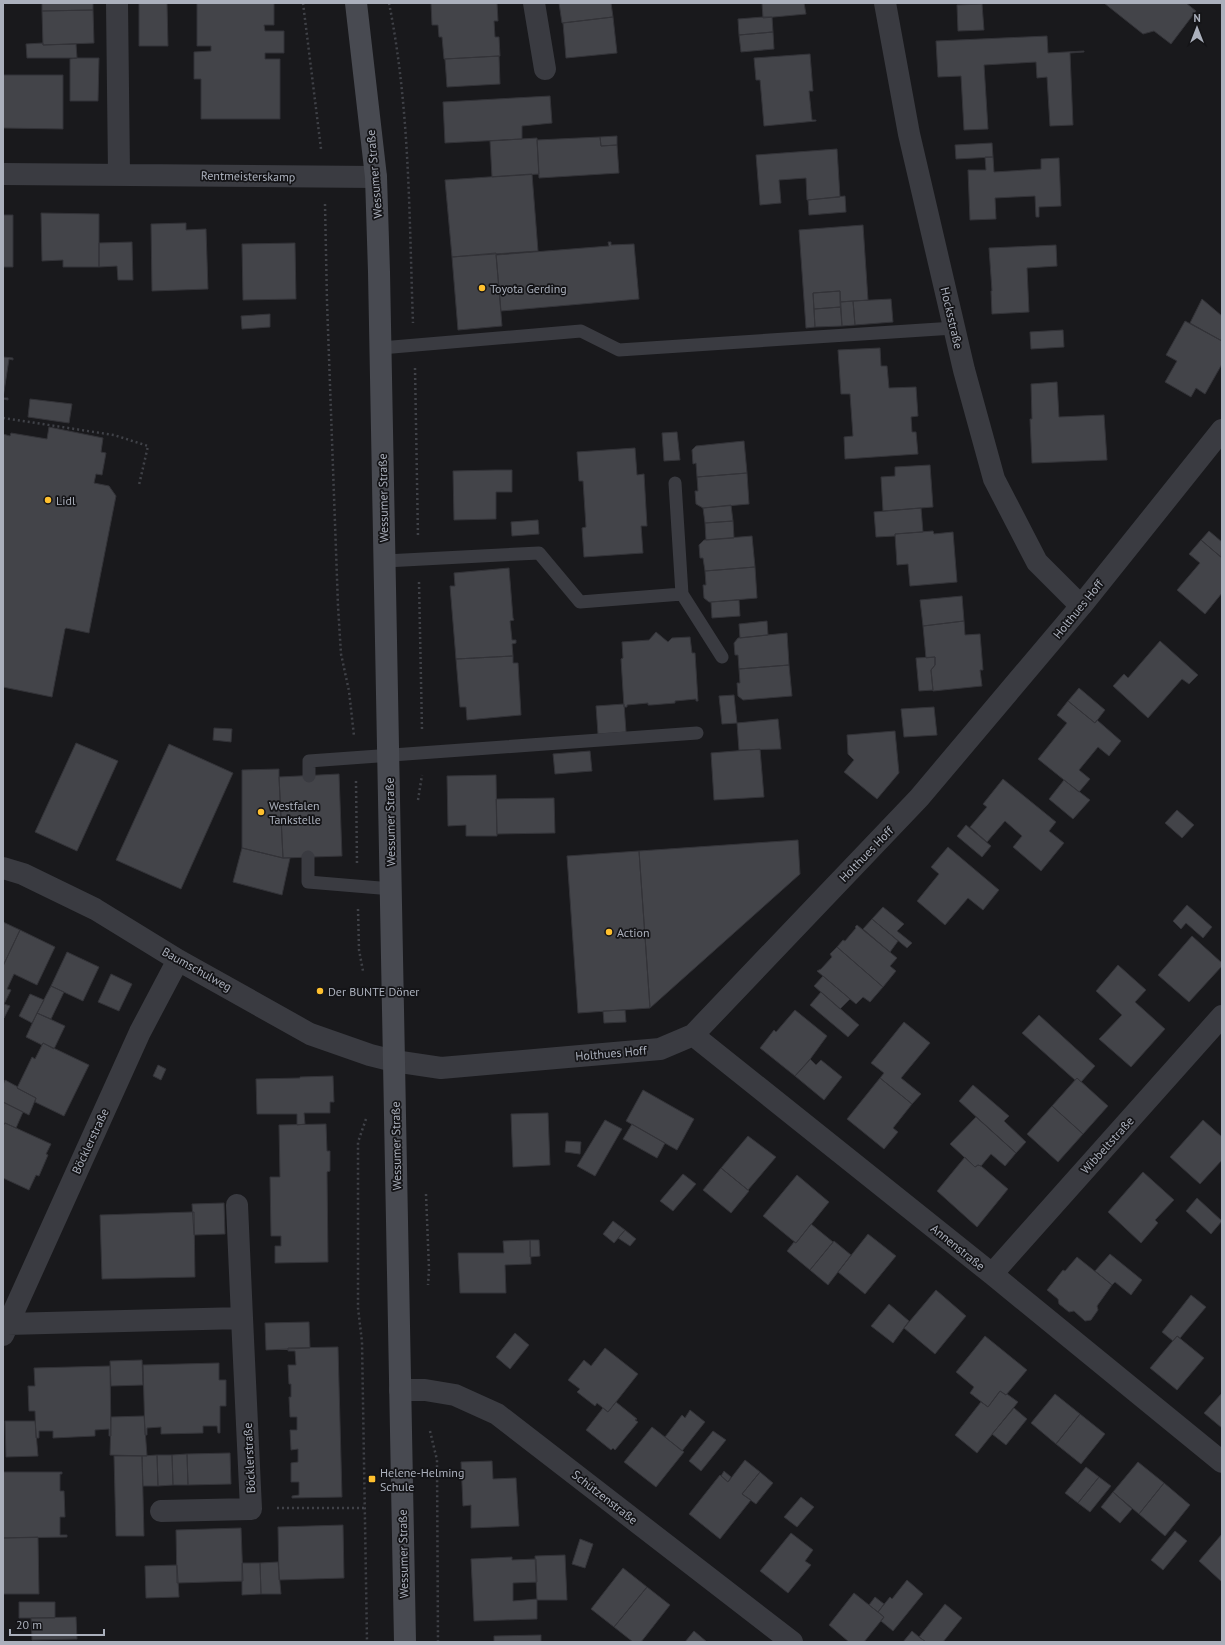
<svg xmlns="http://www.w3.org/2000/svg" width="1225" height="1645" viewBox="0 0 1225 1645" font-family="'PT Sans',sans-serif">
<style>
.building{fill:#434449;stroke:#333338}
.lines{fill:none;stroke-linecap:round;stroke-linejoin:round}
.path{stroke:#404248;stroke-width:2.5;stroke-dasharray:2 3;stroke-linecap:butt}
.lane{stroke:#3a3b41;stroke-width:13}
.street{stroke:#3a3b41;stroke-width:22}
.secondary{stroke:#484a51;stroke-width:22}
.poi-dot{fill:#ffc02e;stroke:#141417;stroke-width:1.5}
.labels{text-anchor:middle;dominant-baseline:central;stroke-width:3.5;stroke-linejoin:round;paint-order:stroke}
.street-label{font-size:12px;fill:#abb0bc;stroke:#141417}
.poi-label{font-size:12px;fill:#abb0bc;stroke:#141417;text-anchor:start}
</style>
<rect width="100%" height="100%" fill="#19191c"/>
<path class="building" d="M42 3H93V10L42 11Z
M139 3H167L168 46H139Z
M197 3H274V25H264L265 31H284V53H265V59H280V119H201V79H194V52L211 51V46H197Z
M431 3H497L498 21H494L495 37H499L500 56 444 59 442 37H439L438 25H432Z
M559 3H611L613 17 562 23Z
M762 3H804L806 14 763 18Z
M1104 3H1186L1196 11 1171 44 1154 31 1143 34Z
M982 4 984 30 958 31 957 5Z
M93 10 94 43 43 45 42 11Z
M613 17 617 53 566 58 563 23Z
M763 17H772L773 32 739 35 738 19Z
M773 32 774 49 741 52 739 35Z
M1047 36 1048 53 1084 51V52L1070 53 1073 125 1050 126 1047 77 1037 78 1036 62 984 65 988 129 964 130 961 76 938 77 936 41Z
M43 43V45L76 44 77 58H27L26 44Z
M810 54 813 91H809L812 120H816V121L764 126 760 80H756L754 58Z
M499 56 500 84 447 87 445 59Z
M77 58H99L98 101H70V59Z
M3 75H63V129L3 128Z
M550 96 552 123 522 126V139L445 143 443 102Z
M617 136V145L601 146 600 137Z
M600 137 601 146 617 145 619 173 539 178 537 140Z
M537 138 539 174 492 177 490 141Z
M992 143 993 157 956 159 955 145Z
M837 149 840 197 807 200 806 178 779 180 781 203 760 205 756 155Z
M985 157H993L994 172 1041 169V159L1059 158 1061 206 1039 207V217H1036L1035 196 995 198 996 219 970 220 968 170H986Z
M532 174 538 251 452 257 445 180Z
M845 196 846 212 809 215 808 200Z
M41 213 99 214V267H63V260L42 261Z
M3 215H13V267H3Z
M186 223V230L206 229 208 289 152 291 151 224Z
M863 225 868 300 840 302V291L813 293 815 327 806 328 799 230Z
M132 242 133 280H118L117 266 99 267V243Z
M608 242H611V245L634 244 639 299 501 311 496 255 609 246Z
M295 243 296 299 243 300 242 244Z
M1056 245 1057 266 1027 268 1029 312 992 314 991 291H992L989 248Z
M496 253 502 326 458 330 452 257Z
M840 291 841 307 814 309 813 293Z
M891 299 893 322 855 325 853 301Z
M1202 299 1222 316V341L1190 323Z
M853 301 855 325 842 326 840 302Z
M841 307 842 326 815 327 814 309Z
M270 314V327L242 329 241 316Z
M1185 321 1222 341V364L1205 394 1196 388 1191 397 1165 382 1177 361 1166 355Z
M1063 330 1064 347 1031 349 1030 332Z
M880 348 881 366H887L889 388 916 387 918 416 911 417 912 432H916L918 454 845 459 844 437 853 436 850 394H841L838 350Z
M3 357 13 358V360L9 359 3 398H8V400L3 399Z
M1057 382 1059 417 1104 415 1107 460 1032 463 1030 419H1032L1031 384Z
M30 399 72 404 69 423 28 417Z
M49 427 103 438 101 452 106 453 102 475 96 474 94 483 109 486 116 496 89 633 66 628 65 629 52 697 3 687V434L10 436 11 433 47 439Z
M677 432 680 460 664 461 662 433Z
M744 441 747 473 697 477 696 463 693 464 692 450 696 446Z
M635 448 637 475 644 474 647 526H641L643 553 584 557 582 528 586 527 583 481H579L577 452Z
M930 465 933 507 883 511 881 477 895 476V467Z
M495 470H512V492H496V519L454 520 453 471Z
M747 473 749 504 703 508 696 504 695 491H698L697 477Z
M731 505 733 521 705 523 703 508Z
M921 508 923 532 895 534V536L876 537 874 512Z
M538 520 539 534 512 536 511 522Z
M733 521 734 538 706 540 705 523Z
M933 531 934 534 953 532 957 582 910 586 908 564 897 565 895 534Z
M1209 531 1222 542 1221 557 1201 540Z
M752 536 755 567 705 571 703 558H700L699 545 704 540Z
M1201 540 1222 558V593L1205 614 1177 590 1200 563 1189 554Z
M755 567 757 598 711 602H709L704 598 703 585H706L705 571Z
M509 568 513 618 514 620 510 621 512 640H516V643L512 644 513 656 456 659 450 586H455L454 573Z
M962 596 964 621 923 626 920 600Z
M739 600 740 616 712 618 711 602Z
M767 621 768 635 740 638 739 624Z
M964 621 965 635 980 634 983 670H980L982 686 933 691 931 670 935 665V657L926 658 923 626Z
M656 632 668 642 672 638 690 637 692 653H695L698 701H696V699L675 701V703L651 705H648V703L627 705V707H624L621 659 623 658 622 642 649 640Z
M787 633 789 665 739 669 738 655H735L734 643 738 638Z
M1160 641 1198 675 1189 684 1182 679 1148 718 1113 686 1124 674 1128 678Z
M513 656V663H518L521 715 467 720 466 707H460L456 659Z
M935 657V665L931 670 933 690 919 691 916 658Z
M789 665 792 696 743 700 738 696 737 683H740L739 669Z
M1079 688 1105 710 1095 723 1068 701Z
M734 695 737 723 722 724 719 696Z
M1068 701 1095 723 1097 720 1121 741 1109 756 1098 747 1079 770 1090 779 1079 792 1038 759 1067 723 1057 715Z
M624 704 626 732 598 734 596 706Z
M934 707 937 735 904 737 901 709Z
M778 719 781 749 739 750 737 723Z
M214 728 232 729 231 742 213 740Z
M895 731 899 773 877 799 844 772 854 760 848 754 847 735Z
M76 743 118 761 77 851 35 832Z
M169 744 233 773 181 889 116 860Z
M760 749 764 797 714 800 711 753Z
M590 751 592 771 555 774 553 754Z
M279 769V777L283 858 242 848V770Z
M339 774 342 856 283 858 279 777Z
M496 775 497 836H466V825L448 826 447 776Z
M1003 779 1056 822 1049 831 1064 843 1041 871 1013 847 1022 836 1005 821 987 842 970 827 987 807 983 804Z
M1064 780 1090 800 1073 819 1049 799Z
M554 798 555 833 497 834 496 799Z
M1177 810 1194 825 1182 838 1165 823Z
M966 825 991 846 982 857 957 836Z
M798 840 800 874 650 1008 639 851Z
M948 847 999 890 983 910 968 898 945 925 917 901 939 874 931 867Z
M242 848 283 858H290L282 895 233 882Z
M639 851 650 1008 578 1013 567 856Z
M1187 905 1212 927 1203 938 1186 923 1181 929 1173 921Z
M883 907 904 924 897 931 912 943 907 948 872 919Z
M872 919 898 941 890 952 863 929Z
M3 922 20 930 3 966Z
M857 925 897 958 890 966 896 971 883 987 837 947 843 940 845 941 856 928 855 927Z
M20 930 55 947 37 985 14 974 7 989 11 990 4 1004 10 1006 4 1018 3 966Z
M1192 936 1222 963V966L1189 1002 1158 975Z
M837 947 883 987 870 1002 863 997 856 1004 817 971 821 969 832 957 830 954Z
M67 952 99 967 83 1001 51 986Z
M1118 965 1146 990 1135 1002 1165 1029 1131 1067 1099 1039 1122 1015 1096 991Z
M111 974 132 984 119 1011 98 1002Z
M823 976 850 999 840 1009 814 986Z
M51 986 64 992 51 1019 37 1013Z
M821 992 859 1025 848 1037 810 1005Z
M30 994 44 1000 32 1023 19 1016Z
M625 1010 626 1022 604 1023 603 1011Z
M795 1010 827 1036 808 1062 795 1076 760 1048 774 1030 776 1032Z
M37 1013 65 1026 54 1049 43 1043 42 1045 26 1037Z
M1039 1015 1095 1066 1081 1082 1077 1078 1075 1080 1022 1033Z
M904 1022 930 1043 901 1078 921 1094 912 1104 880 1078 884 1073 871 1063Z
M43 1043 89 1065 64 1116 35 1102 36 1098 17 1088 32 1057 35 1059Z
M810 1059 816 1065 821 1060 842 1077 824 1100 795 1076Z
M158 1065 166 1069 161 1080 153 1076Z
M333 1076 334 1102H330V1113H304L305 1124 297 1125V1114H257L256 1079 300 1078V1077Z
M880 1078 912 1104 893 1128 898 1132 884 1149 847 1119Z
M1077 1078 1108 1106 1083 1134 1052 1106Z
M5 1080 18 1087 17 1088 36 1098 29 1115 3 1102V1085Z
M973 1085 1009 1116 1004 1121 1026 1142 1016 1153 959 1101Z
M643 1090 694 1119 677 1150 626 1121Z
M3 1102 23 1112 16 1128 5 1123 3 1124Z
M1052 1106 1083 1134 1058 1162 1027 1134Z
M548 1113 550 1165 513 1167 511 1114Z
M976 1117 1016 1153 1005 1166 991 1154 981 1166 978 1165 975 1167 950 1144Z
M605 1120 622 1129 595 1176 577 1166Z
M1203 1120 1222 1137V1160L1200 1184 1170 1157Z
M5 1123 51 1144 46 1154 48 1155 39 1176 36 1175 29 1190 3 1178V1126Z
M326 1124 327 1151H330V1171L327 1172 328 1262 275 1263V1246H281V1236H271L270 1177H280L279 1125Z
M632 1124 665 1143 657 1158 623 1139Z
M748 1136 776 1157 748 1190 721 1168Z
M566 1141 581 1142 580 1154 565 1152Z
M965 1157 975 1167 978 1165 981 1166 1008 1189 977 1227 937 1191Z
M721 1168 749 1191 731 1213 703 1190Z
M1143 1172 1174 1200 1155 1220 1158 1223 1141 1243 1108 1212Z
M683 1174 696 1184 673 1211 660 1201Z
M797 1175 829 1202 796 1243 763 1216Z
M1197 1198 1222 1221 1211 1234 1186 1211Z
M224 1203 225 1234 194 1235 192 1204Z
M192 1212H194L195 1277 102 1279 100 1215Z
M613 1221 625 1230 614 1243 603 1234Z
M811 1224 833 1242 810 1270 787 1251 794 1242 796 1243Z
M625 1230 636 1239 630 1246 618 1238Z
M868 1234 896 1256 865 1294 838 1272Z
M530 1240 531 1264 505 1265 506 1293H460L458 1253H504L503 1241Z
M530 1240H539L540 1256 530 1257Z
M834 1241 851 1255 828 1285 810 1270Z
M1110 1254 1142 1280 1131 1295 1115 1282 1112 1285 1095 1271Z
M1077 1257 1112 1285 1097 1306 1098 1310 1091 1320 1085 1321 1074 1311 1069 1312 1059 1304 1058 1299 1047 1290 1063 1270 1065 1271Z
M936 1290 966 1316 935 1354 904 1328Z
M1191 1295 1206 1307 1180 1338 1177 1336 1173 1341 1162 1332Z
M889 1304 909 1321 893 1343 871 1326Z
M309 1322 310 1348 266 1350 265 1323Z
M515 1333 529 1345 510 1369 496 1357Z
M985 1336 1027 1370 1006 1395 1000 1391 988 1407 970 1393 974 1387 956 1372Z
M1177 1336 1204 1358 1177 1390 1150 1368Z
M338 1347 342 1497 292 1498V1496L299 1495V1482H291V1463L298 1462V1449L291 1450 290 1430H297V1417H290L289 1397H291V1384H289L288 1365H296L295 1351H288V1348Z
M605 1348 638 1374 608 1412 597 1403 595 1406 577 1392 580 1389 568 1380 584 1360 591 1366Z
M142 1360 143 1385 111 1386 110 1361Z
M219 1363V1380H226V1406H220V1433H218L217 1426H203V1433L161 1434V1427L147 1428V1435H145L143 1365Z
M110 1366 111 1436H109V1429L95 1430V1436L53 1438V1431H39V1438H36L35 1411H29L28 1386H35L34 1368Z
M1000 1391 1006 1395 1007 1394 1018 1402 977 1453 955 1435 981 1402 988 1407Z
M1222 1393V1428L1204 1413Z
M1055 1394 1080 1414 1056 1444 1031 1423Z
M616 1402 637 1419 635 1420 638 1422 615 1450 613 1448 611 1450 586 1430 603 1408 608 1412Z
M1014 1408 1027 1419 1006 1445 992 1434Z
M690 1410 705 1422 682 1451 665 1437 682 1415 685 1418Z
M1080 1414 1105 1434 1081 1464 1056 1444Z
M144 1416 147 1456 110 1455 111 1417Z
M5 1421H35L38 1456 6 1457Z
M652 1427 684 1452 656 1487 624 1462Z
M713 1431 726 1440 701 1471 689 1461Z
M230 1453 231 1484 188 1485 187 1454Z
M187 1454 188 1485H173L172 1455Z
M157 1455H172L173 1485 158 1486Z
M157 1455 158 1486H143L142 1456Z
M114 1456H142L144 1536H116Z
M745 1460 760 1472 742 1494 751 1500 720 1539 689 1514 720 1475 728 1482Z
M492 1461 493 1479 516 1478 519 1526 471 1528V1505L463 1506 461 1462Z
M1138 1462 1164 1483 1139 1514 1113 1492Z
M1086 1467 1099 1477 1078 1503 1065 1493Z
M724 1471 731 1477 728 1482 721 1476Z
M3 1472H62V1474H60V1491H64L65 1517H60V1535H67V1537L3 1538Z
M760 1472 773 1483 756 1504 742 1494Z
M1099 1477 1111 1486 1090 1512 1078 1503Z
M1164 1483 1190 1505 1165 1536 1139 1514Z
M1113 1492 1132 1509 1120 1523 1101 1507Z
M801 1497 814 1507 797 1527 784 1517Z
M343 1525 344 1578 279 1580 278 1527Z
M241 1528 243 1581 177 1583 176 1530Z
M1175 1531 1187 1541 1163 1570 1151 1560Z
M791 1533 813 1550 805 1561 811 1565 788 1593 760 1571Z
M1222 1534V1582L1199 1561Z
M38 1537 39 1594H3V1538Z
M580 1539 593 1544 585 1568 572 1564Z
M565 1555 567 1600H537L535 1556Z
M512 1557V1560L536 1559 537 1582 513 1583V1601L537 1599V1619L474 1621 471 1559Z
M278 1562 281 1594H261L260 1563Z
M242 1563H260L261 1594 242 1595Z
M177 1565 179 1597 146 1598 145 1566Z
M623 1568 647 1587 614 1627 591 1609Z
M907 1580 923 1594 893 1631 881 1621 884 1617 878 1612 890 1597 892 1599Z
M647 1587 670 1605 641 1642H633L614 1627Z
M854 1593 884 1617 864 1642H849L829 1625Z
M875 1597 884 1604 878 1612 869 1605Z
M19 1602H55V1618H19Z
M945 1604 962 1618 943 1642H926L919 1637Z
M76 1617 77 1639 32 1640 31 1618Z
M694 1631 707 1642H685Z
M912 1631 919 1637 926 1642H903Z
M541 1635V1642H494V1636Z"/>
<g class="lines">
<path class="path" d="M303 3 321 149
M389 3C410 108 409 216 413 323
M325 204 327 302 338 606 341 654 349 691 354 736
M415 368 418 537
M3 418 114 435 148 446 139 485
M419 582 422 730
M356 781 357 864
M418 800 422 775
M358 909 359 950 363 971
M366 1119 358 1142V1308L362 1342 367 1642
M426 1194 429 1269 428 1285
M430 1431 437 1460 438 1642
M277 1508H364"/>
<path class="lane" d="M381 348 581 331 619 350 954 328
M385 561 539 553 580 602 682 594 675 483
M682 594 722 657
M309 776V761L697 733
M308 857V882L392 889"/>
<path class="street" d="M117 3 119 174
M534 3 545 69
M885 3 909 134 964 370 994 479 1037 562 1081 606
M3 174 376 177
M3 868 23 874 95 909 178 960 310 1034 370 1055 394 1061 441 1068 660 1049 693 1035 919 798 1081 606 1222 430
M693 1035 992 1274 1222 1462
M237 1205 242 1318
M992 1274 1222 1016
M7 1324 242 1318 251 1509 161 1511
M3 1335 140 1032 178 960
M400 1390H425L455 1395 497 1414 792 1642"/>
<path class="secondary" d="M356 3 376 177 379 272 405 1642"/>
</g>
<g class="poi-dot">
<circle cx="482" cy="288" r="4"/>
<circle cx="48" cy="500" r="4"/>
<circle cx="261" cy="812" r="4"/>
<circle cx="609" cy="932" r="4"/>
<circle cx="320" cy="991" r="4"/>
<rect x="368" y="1475" width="8" height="8" rx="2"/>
</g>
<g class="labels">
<g class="street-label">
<text transform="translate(374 174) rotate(-95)">Wessumer Straße</text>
<text transform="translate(248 176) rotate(1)">Rentmeisterskamp</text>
<text transform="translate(952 318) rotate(77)">Hocksstraße</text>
<text transform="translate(383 498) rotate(-91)">Wessumer Straße</text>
<text transform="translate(1078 609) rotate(-51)">Holthues Hoff</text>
<text transform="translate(390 822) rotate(-91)">Wessumer Straße</text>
<text transform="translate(866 854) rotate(-46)">Holthues Hoff</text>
<text transform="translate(197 969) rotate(29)">Baumschulweg</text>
<text transform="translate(611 1053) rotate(-5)">Holthues Hoff</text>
<text transform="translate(90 1141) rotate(-65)">Böcklerstraße</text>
<text transform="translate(1107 1145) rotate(-48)">Wibbeltstraße</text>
<text transform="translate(396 1146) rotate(-91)">Wessumer Straße</text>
<text transform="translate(958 1247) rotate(39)">Annenstraße</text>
<text transform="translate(249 1458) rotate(-93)">Böcklerstraße</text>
<text transform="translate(605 1497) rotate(38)">Schützenstraße</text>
<text transform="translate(403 1554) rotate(-91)">Wessumer Straße</text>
</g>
<g class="poi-label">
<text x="490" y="288">Toyota Gerding</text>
<text x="56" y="500">Lidl</text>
<text x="269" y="805">Westfalen<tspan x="269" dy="14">Tankstelle</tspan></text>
<text x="617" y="932">Action</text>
<text x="328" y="991">Der BUNTE Döner</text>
<text x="380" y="1472">Helene-Helming<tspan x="380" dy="14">Schule</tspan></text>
</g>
</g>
<rect width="1225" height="1645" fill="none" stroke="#abb0bc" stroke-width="8"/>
<g transform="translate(1197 28)" stroke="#141417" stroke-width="3" paint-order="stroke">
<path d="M0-3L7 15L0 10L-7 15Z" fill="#abb0bc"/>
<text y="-6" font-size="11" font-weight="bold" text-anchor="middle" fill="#abb0bc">N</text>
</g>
<path d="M10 1629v6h94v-6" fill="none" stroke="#abb0bc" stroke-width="2"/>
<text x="16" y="1629" font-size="12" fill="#abb0bc" stroke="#141417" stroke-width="3" paint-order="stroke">20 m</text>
</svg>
